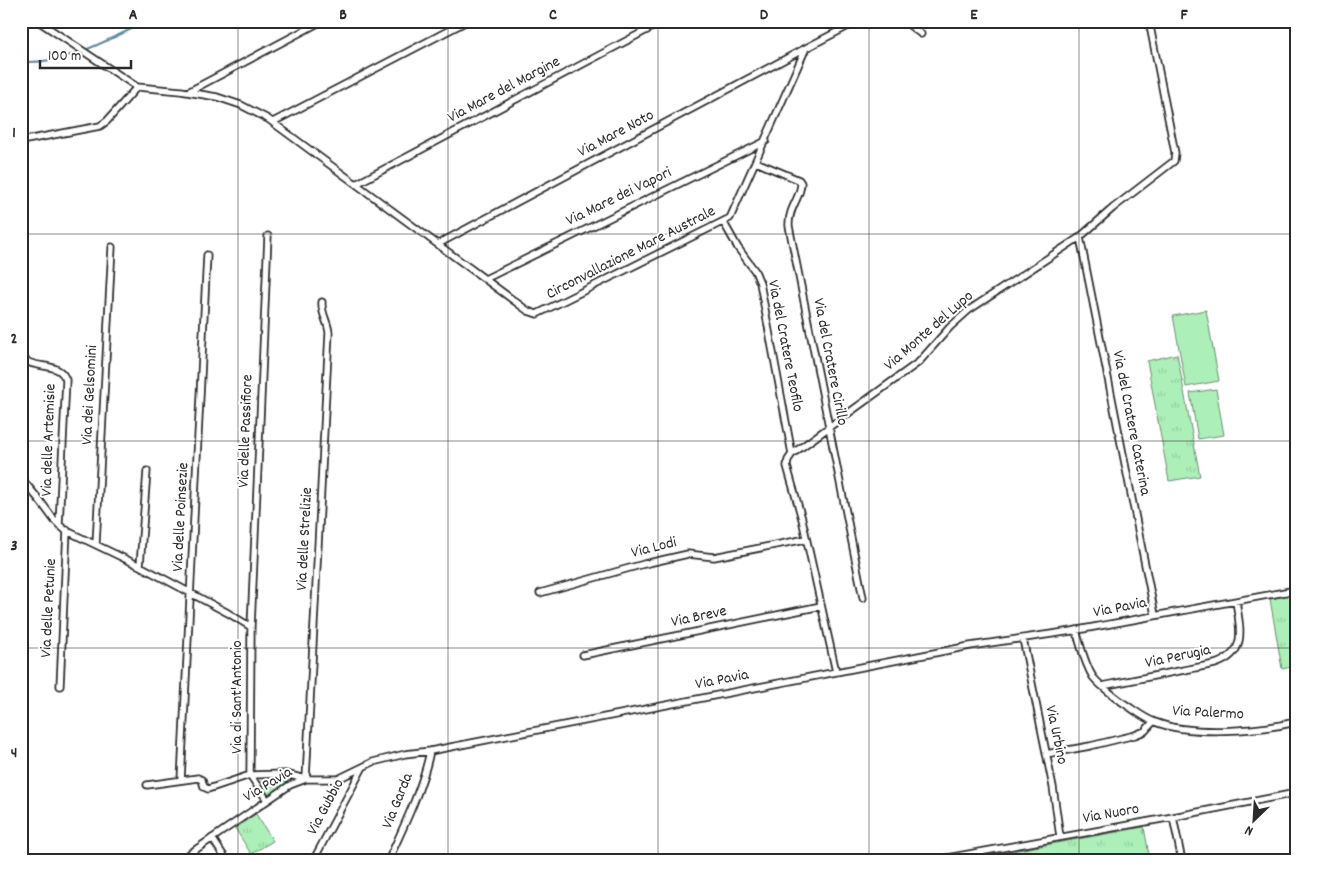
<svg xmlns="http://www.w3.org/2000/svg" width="1317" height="882" viewBox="0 0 1317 882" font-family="Dekko,sans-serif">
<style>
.grass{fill:url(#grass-tufts);stroke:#6c8d72}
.pitch{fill:#acefb9;stroke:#6c8d72}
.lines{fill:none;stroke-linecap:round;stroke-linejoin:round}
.stream{stroke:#628a9c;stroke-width:2}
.street-casing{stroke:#2b2b2b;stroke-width:9}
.street{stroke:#fff;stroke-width:5.5}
.grid{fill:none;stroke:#2b2b2b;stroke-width:1;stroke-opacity:0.55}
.labels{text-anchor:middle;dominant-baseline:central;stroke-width:4;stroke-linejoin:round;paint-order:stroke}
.street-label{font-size:16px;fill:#2b2b2b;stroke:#fff}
.neatline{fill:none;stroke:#2b2b2b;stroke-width:2}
.grid-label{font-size:16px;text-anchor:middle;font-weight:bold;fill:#2b2b2b}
</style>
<defs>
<pattern id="grass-tufts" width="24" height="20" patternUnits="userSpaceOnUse" patternTransform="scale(1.25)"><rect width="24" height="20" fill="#acefb9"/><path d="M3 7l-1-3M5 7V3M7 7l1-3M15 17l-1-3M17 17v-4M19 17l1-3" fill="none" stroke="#94cd9f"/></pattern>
</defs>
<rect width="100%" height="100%" fill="#fff"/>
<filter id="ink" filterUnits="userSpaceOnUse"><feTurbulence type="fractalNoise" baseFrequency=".02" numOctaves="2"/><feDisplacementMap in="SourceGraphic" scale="10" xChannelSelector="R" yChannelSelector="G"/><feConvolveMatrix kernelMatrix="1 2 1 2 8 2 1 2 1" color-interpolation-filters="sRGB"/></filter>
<g filter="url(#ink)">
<path class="grass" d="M1177 354 1200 476 1169 481 1147 361Z
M1296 594V666L1282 669 1270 599Z
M266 776H281L286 780V785L269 795C263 792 260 787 261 781Z
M256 814 273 841 251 854 235 828Z
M1144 827 1150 861H958Z"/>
<path class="pitch" d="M1206 310 1219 381 1186 387 1173 316Z
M1216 389 1224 435 1198 439 1190 393Z"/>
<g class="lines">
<path class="stream" d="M21 62C68 64 107 40 148 21"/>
<g class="street-casing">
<path id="street" d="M38 21 137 87 181 91 217 97 241 105 268 119 528 311 537 314 730 218 806 48 858 21
M904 21 921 34
M188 92 322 21
M273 122 467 21
M21 141 100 126 107 121 137 87
M756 162 799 180 801 183C801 198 788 208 789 226L863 598
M356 184 664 21
M724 223 738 248 755 271 760 283 792 454
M1080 237 1155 615
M438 244 806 48
M485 279 766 141
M21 310 24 219
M21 357C34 371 59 360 66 380L59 525
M21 478 41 502 55 521 65 530 140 566 228 613 251 627 250 775
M96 544 112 247
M140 566 147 471
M540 593 644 564 688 554 714 557 806 539
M251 627 268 236
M1076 630C1081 646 1084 663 1093 677 1101 687 1112 694 1122 702 1133 709 1143 718 1155 722 1191 736 1258 731 1296 722
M1023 639 1053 787 1060 837
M583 655 821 606
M836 672 802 519 787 466 788 460 792 454 919 362 950 327 969 310 1080 237 1113 208 1174 161 1175 153 1149 21
M60 686 67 530
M1102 686 1215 664C1248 653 1240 629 1236 601
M1046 754 1090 746 1135 735 1145 731 1153 722
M250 775 267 800
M306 779 329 333C328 321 321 314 322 302
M181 780 207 255
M147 785 198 778 202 780 204 787 208 789 250 775 285 774 306 779
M1173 817 1182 861
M212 838 227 861
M179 861 290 785 306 779H338L373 762 405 754 430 751 970 646 1072 631 1296 590
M313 861 363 767
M388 861C403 828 423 787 430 751
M930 861 1173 817 1296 793"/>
</g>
<use href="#street" class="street"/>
</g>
</g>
<path class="grid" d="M238 21V861M448 21V861M658 21V861M869 21V861M1079 21V861M21 234H1296M21 441H1296M21 648H1296"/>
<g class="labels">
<g class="street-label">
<text transform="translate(504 90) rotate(-28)">Via Mare del Margine</text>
<text transform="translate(616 134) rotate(-28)">Via Mare Noto</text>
<text transform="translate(619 197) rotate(-26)">Via Mare dei Vapori</text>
<text transform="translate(631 253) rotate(-27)">Circonvallazione Mare Australe</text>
<text transform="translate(929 331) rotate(-41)">Via Monte del Lupo</text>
<text transform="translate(785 346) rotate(79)">Via del Cratere Teofilo</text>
<text transform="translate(830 362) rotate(79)">Via del Cratere Cirillo</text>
<text transform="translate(90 395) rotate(-87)">Via dei Gelsomini</text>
<text transform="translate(1131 423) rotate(79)">Via del Cratere Caterina</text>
<text transform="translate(246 431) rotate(-88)">Via delle Passifiore</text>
<text transform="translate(49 440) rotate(-88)">Via delle Artemisie</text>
<text transform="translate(181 517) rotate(-87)">Via delle Poinsezie</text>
<text transform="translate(305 539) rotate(-87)">Via delle Strelizie</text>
<text transform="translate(654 548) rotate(-14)">Via Lodi</text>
<text transform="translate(49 608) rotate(-87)">Via delle Petunie</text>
<text transform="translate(1120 608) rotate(-11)">Via Pavia</text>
<text transform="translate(699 617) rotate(-12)">Via Breve</text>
<text transform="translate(1178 657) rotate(-12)">Via Perugia</text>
<text transform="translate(722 680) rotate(-11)">Via Pavia</text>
<text transform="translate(237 697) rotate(-90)">Via di Sant'Antonio</text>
<text transform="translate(1208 713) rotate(3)">Via Palermo</text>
<text transform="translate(1056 735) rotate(78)">Via Urbino</text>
<text transform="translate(268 785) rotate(-31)">Via Pavia</text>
<text transform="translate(398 801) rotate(-68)">Via Garda</text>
<text transform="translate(326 807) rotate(-62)">Via Gubbio</text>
<text transform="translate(1111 814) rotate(-10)">Via Nuoro</text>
</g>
</g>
<rect width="1317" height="882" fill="none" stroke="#fff" stroke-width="55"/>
<g transform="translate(1254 820) rotate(205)" stroke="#ffffff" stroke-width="4" paint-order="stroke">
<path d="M0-4L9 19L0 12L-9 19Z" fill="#2b2b2b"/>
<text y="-8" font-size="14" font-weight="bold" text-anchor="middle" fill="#2b2b2b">N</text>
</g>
<path d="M40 60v8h91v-8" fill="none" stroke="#2b2b2b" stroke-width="2.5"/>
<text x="48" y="60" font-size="15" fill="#2b2b2b" stroke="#ffffff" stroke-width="4" paint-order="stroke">100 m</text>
<rect x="28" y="28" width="1262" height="826" class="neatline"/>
<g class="grid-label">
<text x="133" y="19">A</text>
<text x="343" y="19">B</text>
<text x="553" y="19">C</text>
<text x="764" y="19">D</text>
<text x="974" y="19">E</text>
<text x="1184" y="19">F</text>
<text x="14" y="137">1</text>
<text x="14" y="343">2</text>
<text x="14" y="550">3</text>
<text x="14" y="757">4</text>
</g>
</svg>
